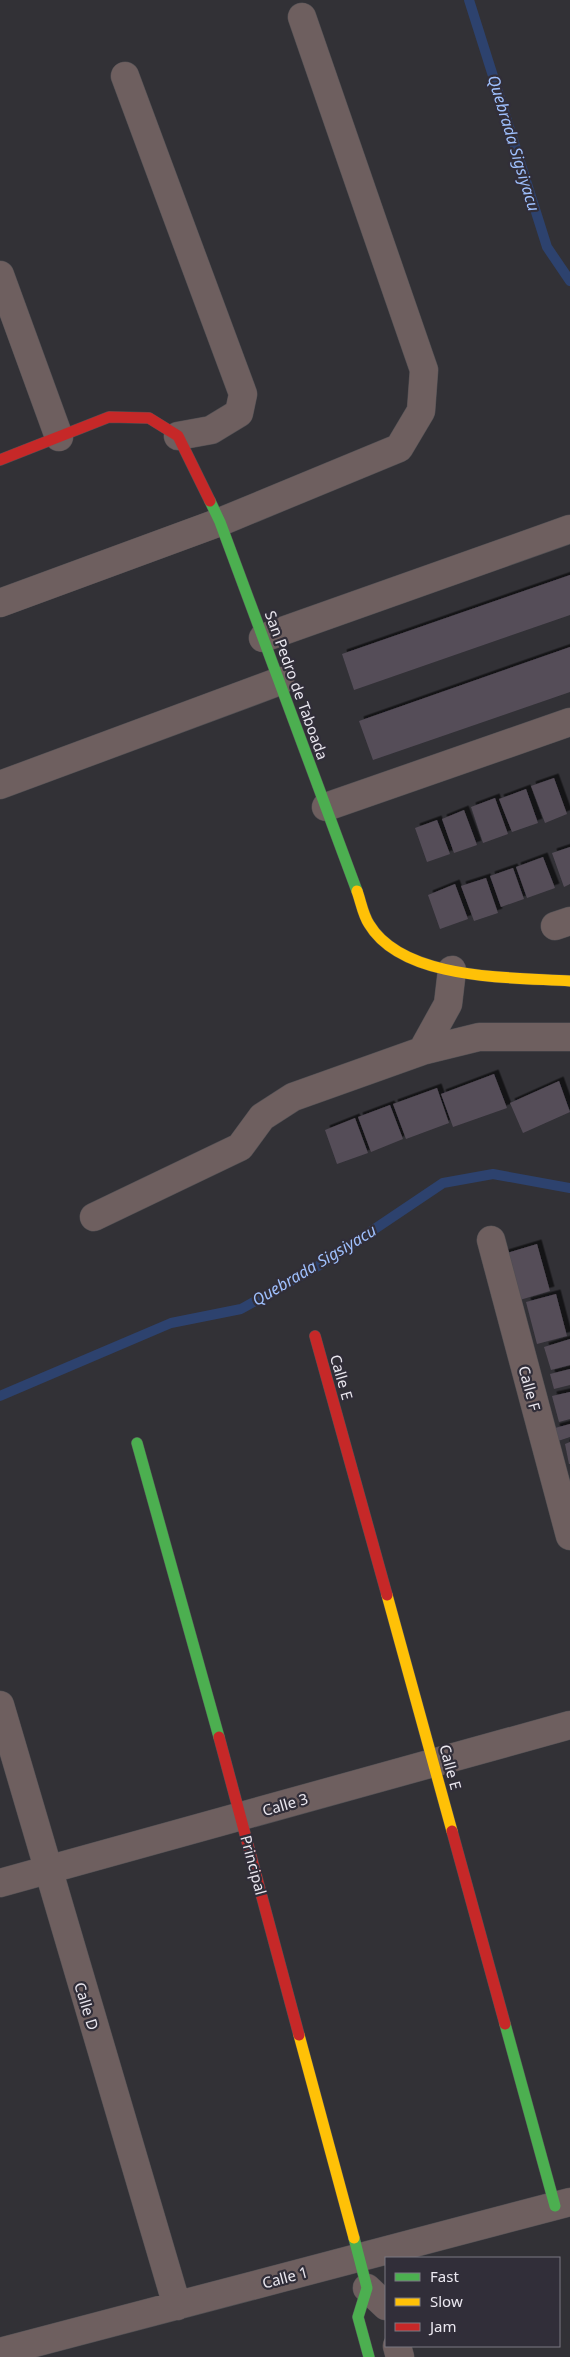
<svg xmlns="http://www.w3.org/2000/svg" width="570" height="2357" viewBox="0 0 570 2357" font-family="'Noto Sans',sans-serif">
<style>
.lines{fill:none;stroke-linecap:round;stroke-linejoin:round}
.stream{stroke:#2d426e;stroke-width:10}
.building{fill:#554d59;filter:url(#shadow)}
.street-casing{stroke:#504f53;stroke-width:29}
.fast-casing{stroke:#504f53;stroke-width:12}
.slow-casing{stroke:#504f53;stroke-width:12}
.jam-casing{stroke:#504f53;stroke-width:12}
.street{stroke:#6e5f5f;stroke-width:28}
.fast{stroke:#4caf50;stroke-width:11}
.slow{stroke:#ffc107;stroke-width:11}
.jam{stroke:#c62828;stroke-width:11}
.labels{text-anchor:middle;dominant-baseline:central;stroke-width:4.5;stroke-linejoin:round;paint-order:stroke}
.street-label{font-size:15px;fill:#ebe8f0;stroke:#312e39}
.water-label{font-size:16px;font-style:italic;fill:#9fc0fd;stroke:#312e39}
</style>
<defs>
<filter id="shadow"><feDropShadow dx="4.5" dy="-4.5" stdDeviation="0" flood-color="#0009"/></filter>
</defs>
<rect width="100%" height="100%" fill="#323136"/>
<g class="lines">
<path class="stream" d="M469 0 547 247 570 281
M0 1396 171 1323 241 1309 327 1261 443 1183 493 1174 570 1188"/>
</g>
<path class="building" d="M570 575V615L354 690 342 654Z
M570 647V692L373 760 359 721Z
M554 778 567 814 545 823 531 786Z
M526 789 538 823 512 832 499 799Z
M495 798 508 834 483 843 471 807Z
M464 810 477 845 454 853 442 819Z
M437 820 450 854 427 862 415 828Z
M570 847V884L564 887 552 853Z
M543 857 555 888 527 898 516 867Z
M513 868 524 899 501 907 490 876Z
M486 878 498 913 474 921 461 886Z
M455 884 468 919 440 929 428 895Z
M494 1074 507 1108 453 1127 441 1094Z
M559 1081 570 1112 523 1133 510 1103Z
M437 1088 449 1123 406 1139 393 1104Z
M390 1105 403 1139 371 1152 358 1117Z
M355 1118 368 1153 337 1164 325 1130Z
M537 1244 550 1291 513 1302 500 1255Z
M556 1294 567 1336 537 1344 526 1302Z
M570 1339V1365L551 1370 544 1347Z
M570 1369V1385L554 1389 550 1374Z
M570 1392V1419L559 1422 552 1396Z
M570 1424V1437L558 1441 555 1428Z
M570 1442V1464H569L565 1444Z"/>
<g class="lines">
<g class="street-casing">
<path id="street" d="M125 76 243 394 239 413 211 430 178 436
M0 275 59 437
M0 603 220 522 399 448 421 411 424 370 302 17
M263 638 570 529
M0 785 280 681
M326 807 570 722
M555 926 570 921
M422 1051 448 1004 452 970
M94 1217 240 1147 262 1117 293 1097 422 1051 479 1037H570
M491 1240 570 1536
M0 1705 177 2306
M0 1883 570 1725
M367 2288 386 2306
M397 2346 400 2357
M0 2352 570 2202"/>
</g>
<g class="fast-casing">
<path id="fast" d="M210 501 220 522 357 891
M137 1443 219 1737
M505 2024 555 2206
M354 2238 367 2288 358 2317 369 2357"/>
</g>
<g class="slow-casing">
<path id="slow" d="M357 891C361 902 363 915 369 924 403 981 512 977 570 981
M387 1595 452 1831
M299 2035 354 2238"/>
</g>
<g class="jam-casing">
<path id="jam" d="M0 460 109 417 149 418 178 436 210 501
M315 1336 387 1595
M219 1737 299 2035
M452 1831 505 2024"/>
</g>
<use href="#street" class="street"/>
<use href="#fast" class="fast"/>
<use href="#slow" class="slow"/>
<use href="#jam" class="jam"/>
</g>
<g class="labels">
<g class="street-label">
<text transform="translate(297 685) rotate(70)">San Pedro de Taboada</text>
<text transform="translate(342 1377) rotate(74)">Calle E</text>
<text transform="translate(530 1388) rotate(75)">Calle F</text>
<text transform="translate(451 1767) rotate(75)">Calle E</text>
<text transform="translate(285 1804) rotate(-16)">Calle 3</text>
<text transform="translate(254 1865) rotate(75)">Principal</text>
<text transform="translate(87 2006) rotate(73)">Calle D</text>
<text transform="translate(285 2277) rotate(-15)">Calle 1</text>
</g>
<g class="water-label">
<text transform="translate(514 143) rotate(73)">Quebrada Sigsiyacu</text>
<text transform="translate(314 1265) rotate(-31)">Quebrada Sigsiyacu</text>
</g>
</g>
<rect x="385" y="2257" width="175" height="90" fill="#312e39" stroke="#7b7882"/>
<rect x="395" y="2273" width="25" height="8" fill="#4caf50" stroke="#7b7882"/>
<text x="430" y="2282" font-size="15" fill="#ebe8f0">Fast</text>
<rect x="395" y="2298" width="25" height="8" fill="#ffc107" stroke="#7b7882"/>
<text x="430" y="2307" font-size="15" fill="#ebe8f0">Slow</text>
<rect x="395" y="2323" width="25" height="8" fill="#c62828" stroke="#7b7882"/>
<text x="430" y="2332" font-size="15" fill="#ebe8f0">Jam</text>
</svg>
